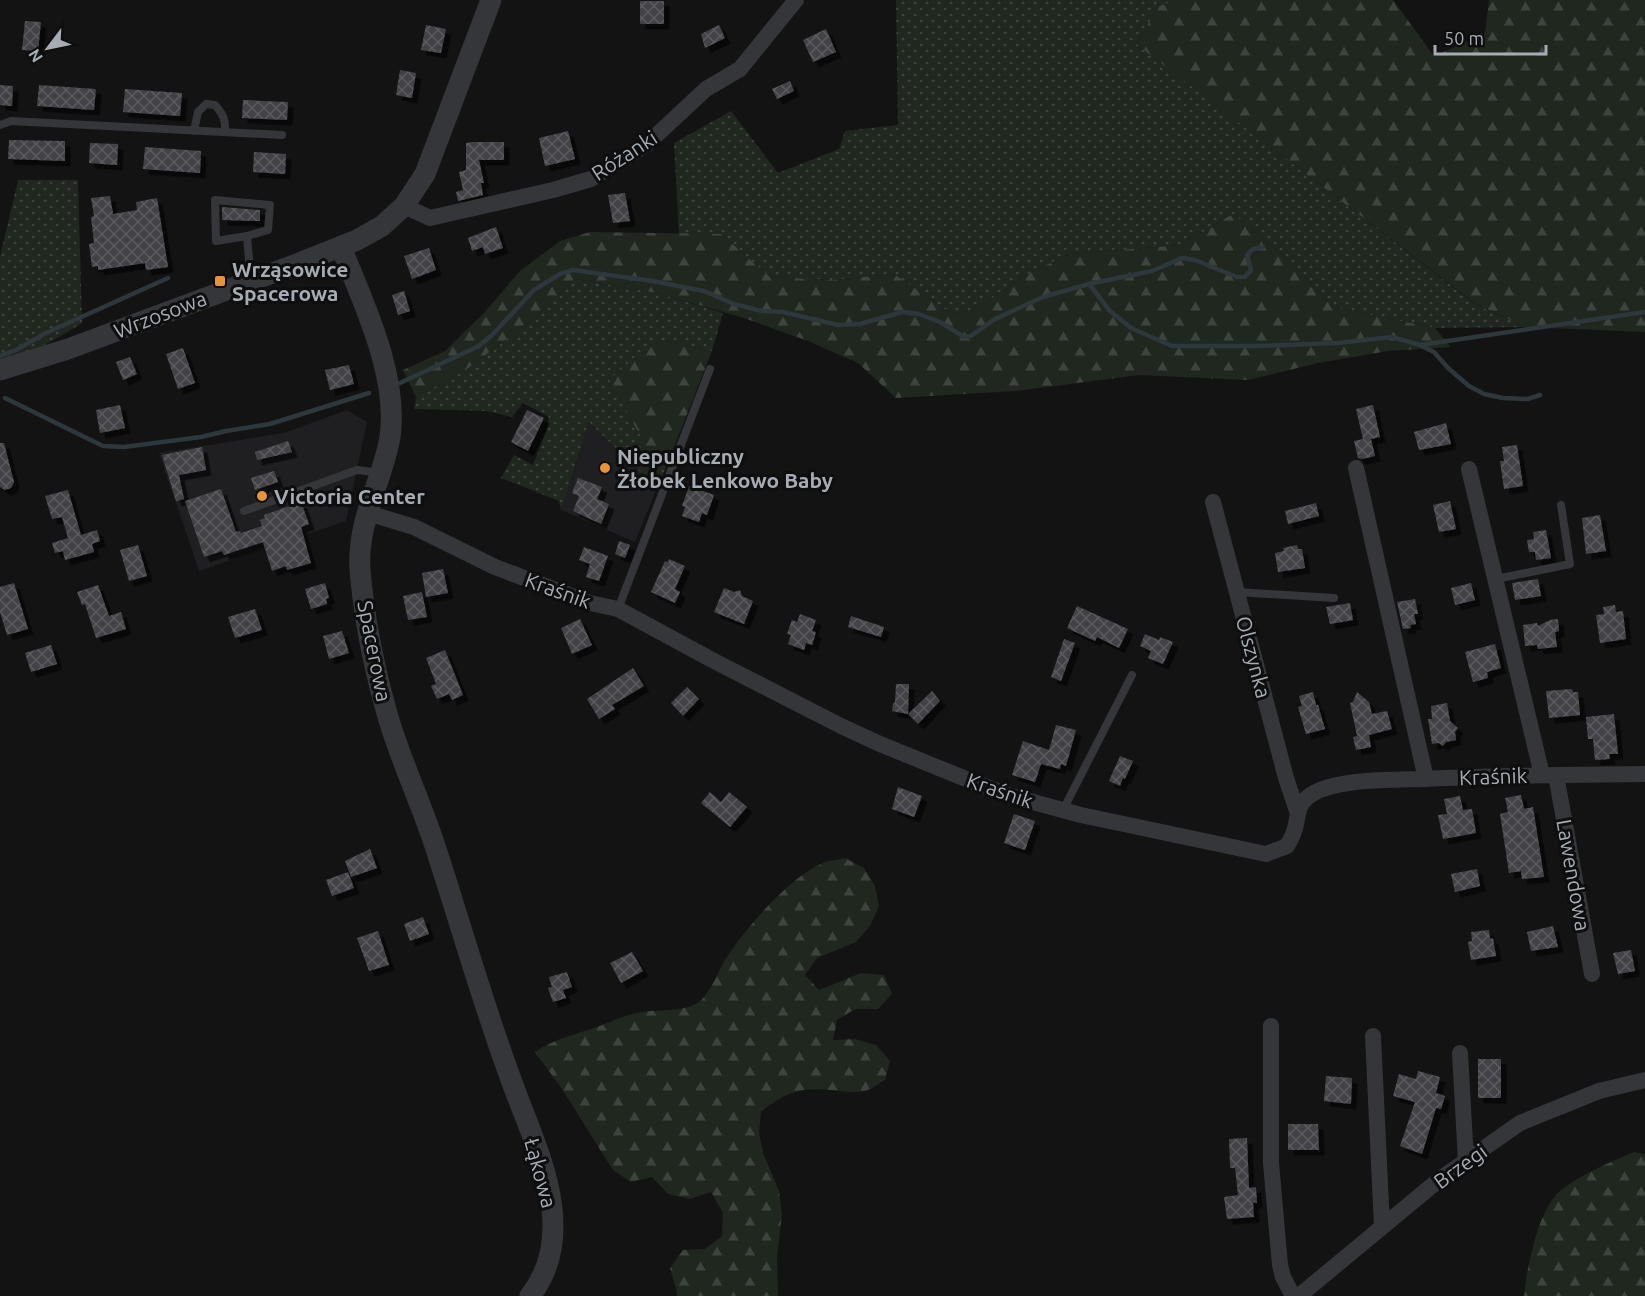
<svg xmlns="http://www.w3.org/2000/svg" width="1645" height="1296" viewBox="0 0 1645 1296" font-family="Ubuntu,sans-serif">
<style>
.built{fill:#1f1f21}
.grass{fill:url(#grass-dots)}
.forest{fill:url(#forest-firs)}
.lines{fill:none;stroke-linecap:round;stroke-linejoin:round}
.stream{stroke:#2d373c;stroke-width:4.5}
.building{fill:url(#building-cross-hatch);filter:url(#shadow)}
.service{stroke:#343639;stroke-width:8}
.minor{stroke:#343639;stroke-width:16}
.tertiary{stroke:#343639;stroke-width:21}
.poi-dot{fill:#e69439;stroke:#0e0e0f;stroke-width:2}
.labels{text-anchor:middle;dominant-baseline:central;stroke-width:6;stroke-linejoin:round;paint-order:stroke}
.street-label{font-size:21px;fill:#a5acb4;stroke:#0e0e0f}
.poi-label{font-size:21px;font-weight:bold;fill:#a5acb4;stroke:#0e0e0f;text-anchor:start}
</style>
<defs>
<pattern id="grass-dots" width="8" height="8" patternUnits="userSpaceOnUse" patternTransform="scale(1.5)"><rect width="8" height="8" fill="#1f271f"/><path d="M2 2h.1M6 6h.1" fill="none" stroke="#3d443d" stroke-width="1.8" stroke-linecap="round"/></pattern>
<pattern id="forest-firs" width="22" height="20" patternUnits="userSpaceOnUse" patternTransform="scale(1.5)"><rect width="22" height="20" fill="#1f271f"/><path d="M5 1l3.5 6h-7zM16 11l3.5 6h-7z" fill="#3d443d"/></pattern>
<pattern id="building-cross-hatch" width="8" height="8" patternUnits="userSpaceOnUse" patternTransform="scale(1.5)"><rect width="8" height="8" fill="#424347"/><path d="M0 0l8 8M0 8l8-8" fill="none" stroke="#5a5b5f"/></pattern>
<filter id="shadow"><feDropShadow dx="5.5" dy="5.5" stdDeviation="0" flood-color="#0009"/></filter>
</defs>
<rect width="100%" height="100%" fill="#131314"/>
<path class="built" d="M347 410 367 422 346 521 199 571 159 453 284 433Z
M589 422 657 488 635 542 561 510Z"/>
<path class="grass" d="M896 0H1178L1159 6 1137 44 1475 304 1526 327 1435 328 1333 307 1285 257 1233 214 1181 245 1069 254 1030 273 974 310 952 314 894 274 832 280 770 277 721 234 679 235 674 143 731 111 778 173 839 149 845 131 898 125Z
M18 180H78L82 323C55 340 31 354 0 362V257Z
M574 279 657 293 723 313 712 351 655 339 649 451 667 465 657 488 589 422 561 510 559 501 501 478 514 455 533 465 546 432 549 417 523 403 512 417 486 411 414 409 416 397 467 369 536 317Z"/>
<path class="forest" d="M1178 0H1393L1434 56 1485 34 1489 0H1645V332L1526 327 1476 304 1136 44 1159 6Z
M1233 214 1285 257 1333 307 1435 328 1451 347 1388 351 1318 363 1248 380 1139 375 1016 391 896 398 858 363 808 341 744 318 657 293 575 279 536 317 467 369 416 397 403 370 445 351 484 313 520 271 560 241 590 232 721 234 770 277 832 280 894 274 952 314 974 310 1030 273 1069 254 1181 245Z
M655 339 712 351 667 465 649 451 609 380Z
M845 858 864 868 875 886 879 906 870 926 856 942 817 958 805 975 819 990 861 973 884 975 892 994 878 1009H855L837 1020 833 1040 855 1039 876 1045 890 1061 885 1080C879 1083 874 1088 868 1090 861 1093 848 1092 840 1091 806 1087 788 1089 761 1112L759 1133 763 1153 779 1191 782 1215 777 1257 778 1296H677V1292L670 1268 683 1250 705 1249 722 1236 723 1213 711 1192 690 1199 668 1194 652 1177 631 1182 613 1170 562 1089 535 1052C555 1039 572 1035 594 1028 609 1023 622 1016 637 1013 658 1008 680 1014 699 1002 708 996 718 973 723 963 742 932 789 877 823 863 829 860 838 860 845 858Z
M1634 1152 1645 1154V1296H1524C1527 1268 1537 1216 1556 1195 1572 1178 1613 1161 1634 1152Z"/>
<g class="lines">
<path class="stream" d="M1089 284 1110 311 1131 328 1172 346H1259L1338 343 1392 337 1420 345 1434 352 1448 368 1469 386 1484 394 1503 398 1528 399 1540 395
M1420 345 1645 312
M0 356 16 350 46 333 168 278
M400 383 479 346 492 335 534 290 560 274 573 270 652 281 704 291 734 304 762 311 783 312 838 325 860 324 902 312 919 314 940 322 964 337 971 336 995 319 1043 297 1089 284 1152 271 1182 258 1195 260 1237 277H1245L1251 270 1247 255 1253 249 1263 247
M5 398 103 446 124 447 201 437 226 431 270 424 369 393"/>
</g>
<path class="building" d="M640 1H664V24H640Z
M25 21 41 22 38 51 22 50Z
M426 25 446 29 441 53 421 50Z
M719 25 725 38 705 48 701 34Z
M826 29 836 52 813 62 803 40Z
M400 70 416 73 412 98 396 95Z
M790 81 794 91 777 99 772 89Z
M0 85 13 86 12 106 0 105Z
M39 85 96 89 94 110 37 106Z
M125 89 182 93 180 116 123 112Z
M243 100 288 102 287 120 242 118Z
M568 131 575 159 545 166 539 138Z
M9 140 65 141V161L8 159Z
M473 142H504V160H479L484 183H481L483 195 458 201 456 192 463 190 459 172 466 170V143Z
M90 143 118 144 117 165 89 163Z
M145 147 201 151 200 173 143 169Z
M254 152 286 154 285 174 253 172Z
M625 193 630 221 613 223 608 195Z
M110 196 113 214 137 210 136 202 157 198 168 267 146 270 145 263 98 270V266L92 267 89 244 94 243 91 217 94 216 91 198Z
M222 207 260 210V221L222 220Z
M496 227 503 248 485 254 483 247 472 251 468 238Z
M429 248 436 270 412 279 404 256Z
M404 291 410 311 398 315 392 295Z
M183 348 195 383 178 389 166 354Z
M130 357 137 374 123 380 116 362Z
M349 365 354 384 330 390 325 370Z
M120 405 125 428 100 433 96 410Z
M1373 405 1380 437 1371 439 1375 456 1362 459 1358 458 1354 441 1363 439 1356 409Z
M527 410 544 418 528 451 511 442Z
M1446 423 1451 444 1419 450 1414 432Z
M288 441 292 452 257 460 255 452Z
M0 443H4L14 482 11 488 5 490 0 487Z
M1517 445 1523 486 1504 489 1500 461H1504L1502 447Z
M202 447 206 470 179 475 184 499 176 501 162 455Z
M274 471 278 482 255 490 251 478Z
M578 478 602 487 597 499 609 504 601 524 573 511 579 496 572 493Z
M689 486 714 495 707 515 702 513 699 522 682 516 685 507 682 506Z
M221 489 236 532 240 531 241 533 262 526 260 520 265 518 264 515 301 502 309 524 301 527 311 563 287 570 286 566 272 571 263 542 224 555 222 551 204 557 185 501Z
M68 490 81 535 97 530 100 541 92 544 94 552 65 560 63 551 55 553 52 543 68 538 62 517 52 519 45 496Z
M1450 501 1456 529 1439 532 1433 505Z
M1316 503 1319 516 1288 524 1285 511Z
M1600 515 1606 551 1586 554 1582 518Z
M1546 530 1551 558 1536 560 1535 552H1529L1527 540 1534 539 1533 532Z
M619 541 630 545 625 558 615 554Z
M138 545 147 576 129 581 120 550Z
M1297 545 1298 549H1302L1305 568 1278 572 1275 553 1284 551 1283 548Z
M584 547 608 556 599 581 586 577 590 564 579 560Z
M669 559 685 566 675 589 680 592 675 603 651 592 665 561 668 562Z
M443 569 448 593 426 597 422 573Z
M1538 579 1541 596 1515 600 1512 583Z
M14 583 28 629 7 635 0 612V587Z
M325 583 329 598 326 599 327 604 311 609 305 589Z
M1471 583 1475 600 1455 605 1451 588Z
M98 585 109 616 121 612 126 629 96 638 85 604 82 605 77 592Z
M724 588 734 592 740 590 742 596 753 601 744 624 714 612Z
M422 592 427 617 408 620 403 596Z
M1415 599 1418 614H1414L1416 624 1410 625 1411 628 1403 629 1397 602Z
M1350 603 1353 620 1330 624 1326 607Z
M1615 605 1616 612 1623 611 1626 639 1600 643 1596 615 1604 614 1603 607Z
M1077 606 1128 629 1119 648 1097 637 1095 641 1067 628Z
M255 609 262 630 235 638 228 617Z
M800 614 816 620 812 631 816 632 812 645 806 643 804 650 788 644 791 635 787 634 792 620 797 622Z
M851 616 884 627 881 637 848 627Z
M580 619 592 645 572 654 561 628Z
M1558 619 1559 631 1555 632 1557 647 1538 649 1537 645 1525 646 1523 625 1537 623 1538 626 1550 620Z
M342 631 349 653 329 659 323 636Z
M1145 634 1159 640 1160 637 1173 642 1163 664 1148 658 1151 651 1140 646Z
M1064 639 1075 643 1061 681 1051 677Z
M1495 644 1501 668 1487 672 1488 678 1473 682 1465 652Z
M51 645 57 664 31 672 25 653Z
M445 650 463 695 452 700 449 694 437 699 431 686 436 684 426 658Z
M633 668 644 686 612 705 615 709 599 719 587 699Z
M896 684H909L908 714 892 711 893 704 895 702Z
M687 687 699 699 683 716 671 703Z
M1572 689 1573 692H1578L1580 715 1549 718 1546 691Z
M932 691 940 701 918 724 908 714Z
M1313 692 1316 705H1318L1325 729 1306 734 1298 707 1302 706 1299 696Z
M1357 692 1369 702 1372 714 1387 711 1392 729 1369 735 1371 747 1356 750 1353 737 1357 736 1350 703 1353 702Z
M1447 703 1450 721 1458 728 1455 732 1456 740 1446 742 1443 746 1439 743 1432 744 1428 719H1432L1431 706Z
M1614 714 1618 754H1609L1610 759 1595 760 1593 739H1588L1586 717Z
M1056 725 1076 730 1066 766 1061 764 1060 769 1041 764 1035 782 1012 775 1023 741 1049 750Z
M1120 756 1133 761 1125 779 1123 778 1120 786 1109 781Z
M898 787 922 796 914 817 892 809Z
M710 792 721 802 729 792 747 807 730 827 701 803Z
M1521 795 1524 809 1533 807 1544 877 1522 879 1521 871 1509 873 1500 814 1508 812 1505 798Z
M1460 796 1463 810 1472 809 1476 833 1443 839 1438 815 1447 814 1444 799Z
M1014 814 1035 821 1025 850 1004 843Z
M370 849 377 868 351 877 345 861Z
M1477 869 1480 886 1455 892 1451 874Z
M348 872 354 888 332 896 326 880Z
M423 917 429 934 410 941 404 924Z
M1553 926 1558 947 1531 951 1527 932Z
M1489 930 1490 939 1493 938 1496 956 1471 960 1468 942 1472 941 1471 932Z
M378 931 389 965 369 971 357 938Z
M1631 950 1635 971 1618 974 1613 953Z
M632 952 643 971 621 983 610 963Z
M567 972 572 987 563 990 566 998 553 1002 548 988 552 987 549 977Z
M1478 1059H1501V1098H1478Z
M1418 1071 1440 1077 1436 1093 1445 1096 1441 1109 1436 1108 1422 1154 1400 1146 1415 1102 1393 1096 1399 1074 1416 1079Z
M1326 1076 1352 1078 1351 1104 1324 1101Z
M1288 1124H1318L1319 1150H1288Z
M1247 1138 1249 1188 1256 1187 1257 1203H1253L1254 1217 1227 1219 1224 1197 1238 1195 1235 1168H1230L1229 1139Z"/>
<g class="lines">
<path class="service" d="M0 125 11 121 282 135
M194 131 198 112 206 104 215 105C223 114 226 120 225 132
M247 236 268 230 270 205 215 200 216 241 247 236 250 271 253 279
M244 511 357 470 380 473
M1496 579 1570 564 1561 505
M1237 592 1334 598
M618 609 710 369
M1063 810 1132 675"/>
<path class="minor" d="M404 206 430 218 553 190 591 179 647 144 706 89 740 69 796 0
M1356 468 1426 779
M1469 469 1542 775
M1213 502 1286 778 1297 811
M368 513 414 527 495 567 590 603 618 609 714 661 841 726 880 744 971 781 1011 796 1081 815 1266 854 1287 846C1289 842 1292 838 1293 834 1299 821 1295 807 1308 797 1331 778 1394 780 1424 779 1498 775 1571 775 1645 774
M1556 775 1592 974
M1271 1026V1163L1280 1265 1283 1277 1293 1296
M1373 1036 1382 1227
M1460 1053 1466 1161
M1299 1296 1440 1179 1520 1123 1599 1091 1645 1080"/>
<path class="tertiary" d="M341 247C363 302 399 376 390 437 384 473 365 507 361 543 358 562 361 580 363 598 368 638 377 678 388 717 401 761 421 803 435 846 462 928 485 1012 516 1093 540 1156 578 1235 530 1296
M0 370 68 349 294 265 357 240 382 226 404 206 425 174 491 0"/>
</g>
<g class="poi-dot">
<rect x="214" y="275" width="12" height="12" rx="3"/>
<circle cx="605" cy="468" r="6"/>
<circle cx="262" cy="496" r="6"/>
</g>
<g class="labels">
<g class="street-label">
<text transform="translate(624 155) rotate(-33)">Różanki</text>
<text transform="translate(160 314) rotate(-21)">Wrzosowa</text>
<text transform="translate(558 590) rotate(20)">Kraśnik</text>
<text transform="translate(375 651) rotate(79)">Spacerowa</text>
<text transform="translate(1254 657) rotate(75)">Olszynka</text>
<text transform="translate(1493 776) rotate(-2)">Kraśnik</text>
<text transform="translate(1000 790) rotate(19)">Kraśnik</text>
<text transform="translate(1574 875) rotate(80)">Lawendowa</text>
<text transform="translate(1460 1166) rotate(-36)">Brzegi</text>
<text transform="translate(541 1173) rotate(75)">Łąkowa</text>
</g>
<g class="poi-label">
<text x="232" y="269">Wrząsowice<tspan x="232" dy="24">Spacerowa</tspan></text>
<text x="617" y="456">Niepubliczny<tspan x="617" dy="24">Żłobek Lenkowo Baby</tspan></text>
<text x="274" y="496">Victoria Center</text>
</g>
</g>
<g transform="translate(48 48) rotate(238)" stroke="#0e0e0f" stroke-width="4.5" paint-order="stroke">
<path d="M0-4.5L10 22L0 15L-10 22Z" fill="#a5acb4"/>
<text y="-9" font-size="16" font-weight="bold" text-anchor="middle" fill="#a5acb4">N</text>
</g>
<path d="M1435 45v9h111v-9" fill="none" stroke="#a5acb4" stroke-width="3"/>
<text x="1444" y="45" font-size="18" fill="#a5acb4" stroke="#0e0e0f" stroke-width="4.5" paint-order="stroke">50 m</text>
</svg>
